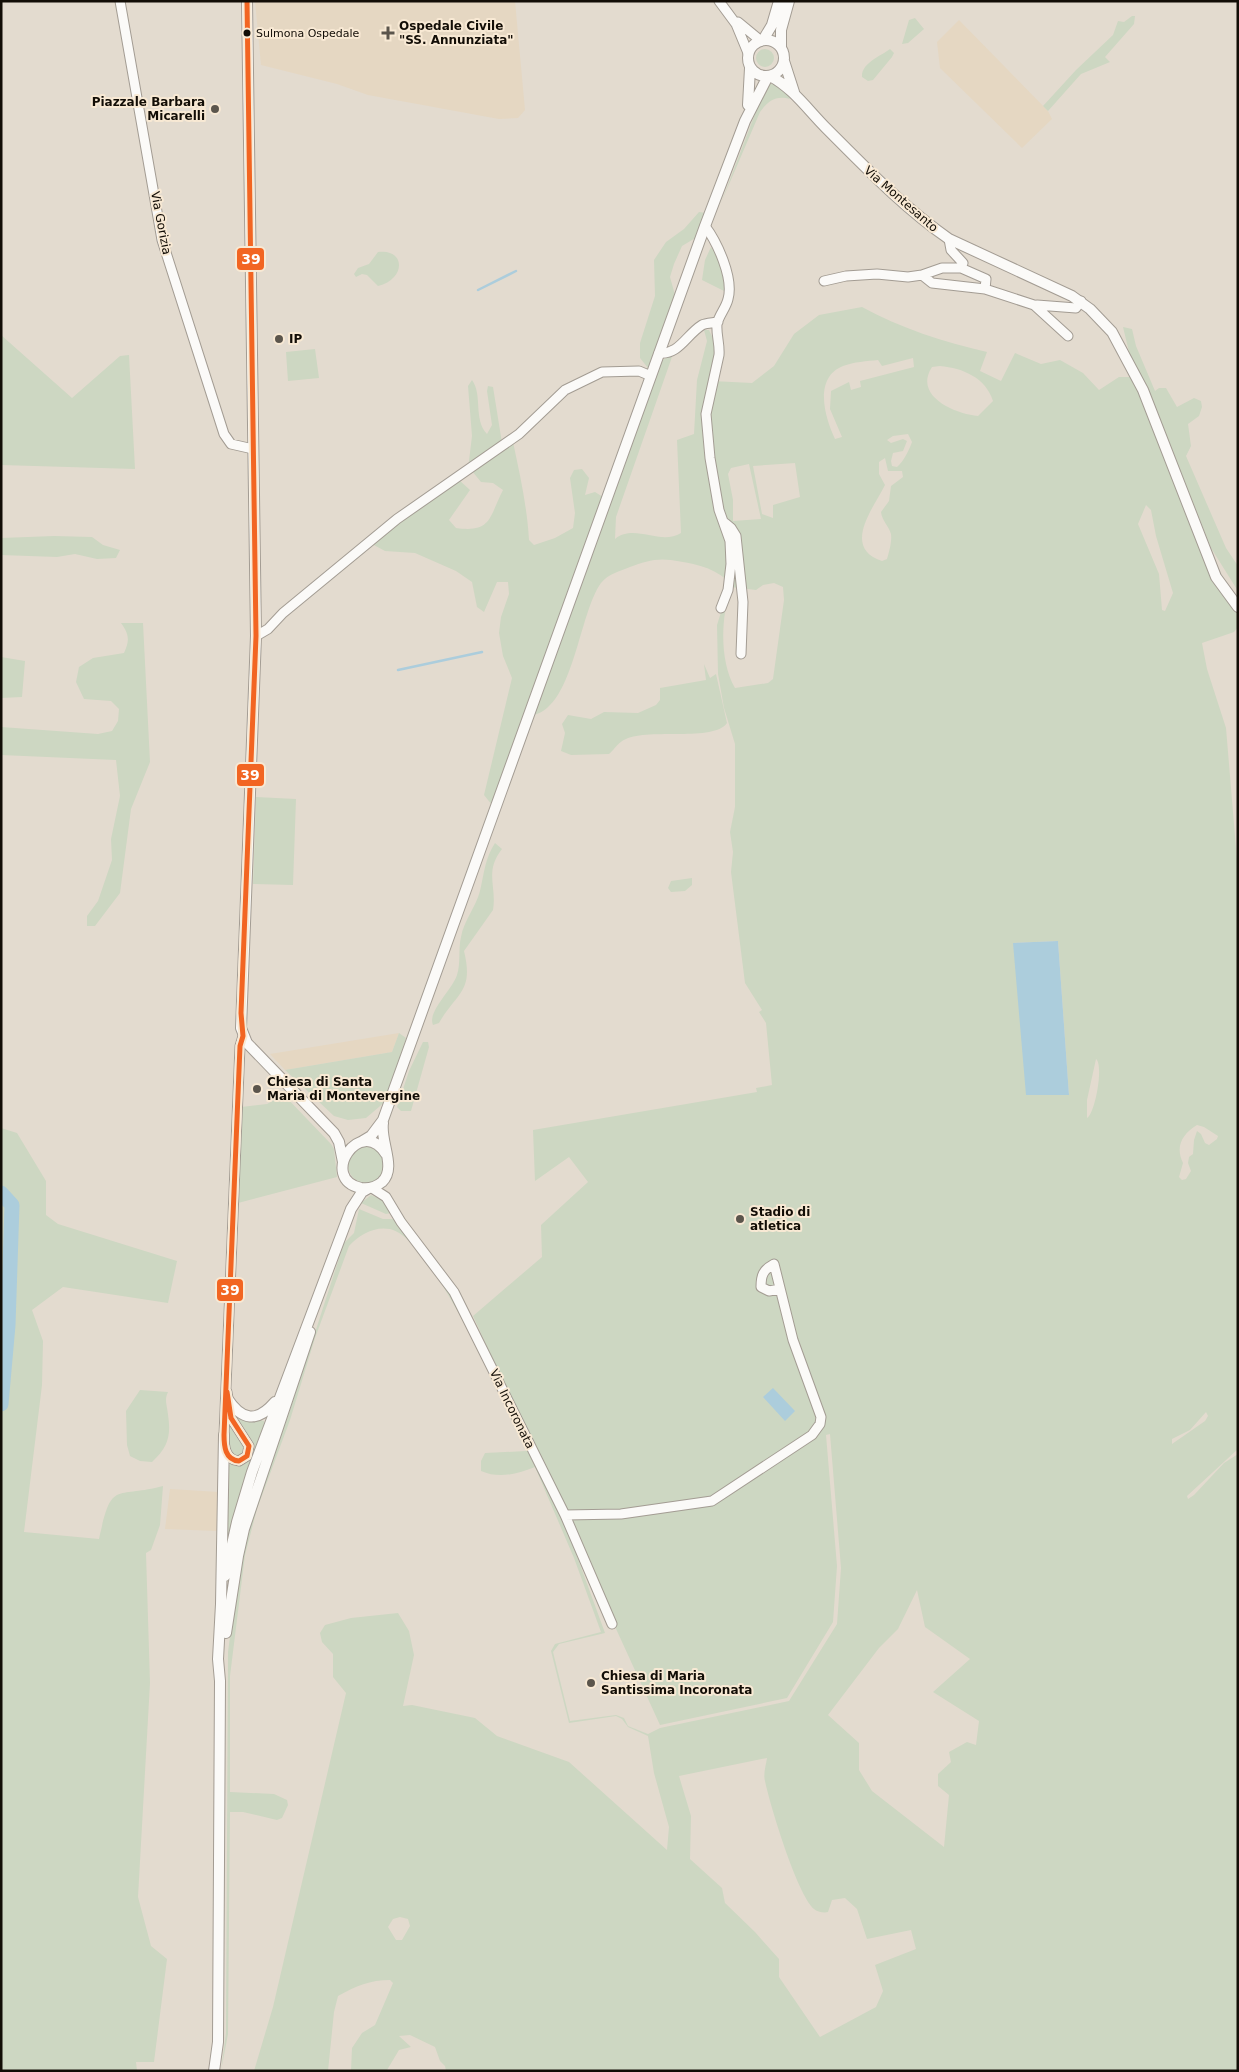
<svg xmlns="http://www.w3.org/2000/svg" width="1239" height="2072" viewBox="0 0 1239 2072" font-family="'DejaVu Sans',sans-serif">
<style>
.built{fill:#e5d7c2}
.green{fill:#cdd7c2;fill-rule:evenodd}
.water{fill:#accddc}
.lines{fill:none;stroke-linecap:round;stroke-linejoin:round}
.stream{stroke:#accddc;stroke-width:2.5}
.river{stroke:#accddc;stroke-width:15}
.minor-casing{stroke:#a39c93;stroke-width:11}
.major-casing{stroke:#a39c93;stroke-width:12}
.minor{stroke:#fbfaf8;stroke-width:9}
.major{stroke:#fbfaf8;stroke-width:10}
.bus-1-casing{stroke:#f8e9d4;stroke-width:9}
.bus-1{stroke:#f26522;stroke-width:5}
.bus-dot{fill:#120d06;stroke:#f8e9d4;stroke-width:2}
.poi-dot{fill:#5b554c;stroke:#f8e9d4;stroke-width:2}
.labels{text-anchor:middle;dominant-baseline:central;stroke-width:4;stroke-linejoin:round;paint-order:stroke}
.bus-label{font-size:11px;fill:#120d06;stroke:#f8e9d4;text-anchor:start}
.poi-label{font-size:12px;font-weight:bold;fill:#120d06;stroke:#f8e9d4;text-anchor:start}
.street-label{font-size:12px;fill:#120d06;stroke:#f8e9d4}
.line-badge{stroke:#f8e9d4;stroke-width:2}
.badge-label{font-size:14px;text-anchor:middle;font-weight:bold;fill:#fff}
</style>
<rect width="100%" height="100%" fill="#e3dbcf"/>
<path class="built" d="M255 1H515L525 110 518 118 499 119 368 95 337 84 261 65Z
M959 20 1048 111 1052 119 1022 148 940 68 937 42Z
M399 1033 392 1052 285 1070 270 1054Z
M170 1489 219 1492 217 1531 165 1529Z"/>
<path class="green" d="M1132 16H1135L1134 24 1105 57 1110 62 1081 74 1048 111 1043 106 1076 70 1113 35 1118 21 1124 22Z
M915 18 924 29 908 43 902 44 909 20Z
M756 58a9 9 0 1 1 18 0a9 9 0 1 1-18 0Z
M890 49 894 53 892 57 873 80 868 81 862 77C861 63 881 56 890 49Z
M769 84C778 83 787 91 790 99 776 95 768 101 760 112L721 203 765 88Z
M699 212 706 213 697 237 682 246 674 264 670 277 675 295 648 368 640 358V343L655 296 654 260 666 242 684 229Z
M711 247 719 257 726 292 702 280 705 260Z
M378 252C405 248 407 279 378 286L367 275 362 274 356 277 354 274 358 268 369 264Z
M862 307C900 328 944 342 987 352L980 371 1001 381 1015 353 1041 364 1060 360 1083 373 1099 390 1119 377H1136L1200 538 1238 609V627L1234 632 1202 643 1207 669 1226 728 1238 872V1449L1187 1496 1188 1499 1194 1495 1224 1463 1238 1454V2071H446L445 2066 440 2061 435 2047 410 2035 399 2036 411 2047 399 2050 387 2070 351 2071 352 2048 362 2033 375 2025 393 1983 390 1980C370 1980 356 1986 338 1996L334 2012 328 2071H254L273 2007 346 1693 333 1677V1654L322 1642 320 1633 325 1625 351 1618 398 1613 409 1631 414 1655 403 1706 412 1705 475 1718 497 1736 569 1762 667 1850 669 1827 654 1773 648 1736 628 1727 622 1719 616 1716 569 1723 551 1651 555 1644 601 1632 574 1558 535 1467C517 1474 499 1479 481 1471V1461L485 1453 526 1451C505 1408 433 1238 390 1229 374 1226 359 1235 349 1246L315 1338 290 1420 257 1509 245 1555 230 1676V1792L274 1794 287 1800 288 1805 282 1818 277 1820 243 1812H230L228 2034 221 2071 226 2033 228 1652 241 1553 251 1518 288 1416 344 1243 354 1233 359 1209 383 1219H393L431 1264 450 1293 566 1526 605 1633 559 1644 553 1652 570 1721 616 1715 624 1718 628 1726 648 1734 660 1728 789 1701 837 1624 841 1568 830 1434 826 1435 837 1566 833 1622 787 1698 660 1725 473 1316 542 1257 541 1225 588 1182 569 1157 535 1181 533 1130 757 1092 756 1088 772 1085 766 1023 759 1012 762 1010 745 983 731 872 733 852 730 832 735 807V744L724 708 718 674 717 625 728 590V542L727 580C711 566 691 563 671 560 655 558 644 562 630 567 620 571 608 574 601 583 579 613 574 705 534 715L661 361 673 354 616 517 615 539C635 523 660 546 681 533L677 440 694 434 697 380 707 341 704 330H709L717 347 706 414 712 381 752 383 774 366 794 334 819 315ZM913 358 914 367 860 381 861 387 851 390 849 382 831 391 830 409 842 437 835 439C825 418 813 378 843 366 854 362 867 361 878 360L882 366ZM940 366C963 368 986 378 993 401L978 416C955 414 913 396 932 367ZM908 434 912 442C909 450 904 461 897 467L892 466 891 461 893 453 903 451 907 441 903 439 891 443 887 440 893 436ZM885 458 888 471H902L903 477 891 486 889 501 881 512C882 521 889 526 891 534 892 542 889 552 887 559L882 561C841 548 874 507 885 485L879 474V462ZM795 463 800 497 773 505V518L762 514 753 466ZM749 464 761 519 733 521V500L728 474 731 468ZM1146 505 1151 510 1156 536 1173 593 1165 611 1162 610 1159 574 1138 524ZM774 583 783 587 784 600 773 679 768 683 735 688C719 660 721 617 731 587L756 590 763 585ZM1058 941 1069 1095 1013 943ZM1096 1059C1104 1065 1095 1114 1087 1118V1100ZM1197 1125 1204 1127 1218 1136 1217 1139 1209 1145 1205 1143 1201 1134 1197 1131 1194 1140 1193 1154 1189 1157 1188 1163 1191 1171 1186 1179 1182 1180 1179 1177 1183 1163C1175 1147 1182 1134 1197 1125ZM1206 1412 1208 1416 1205 1421 1172 1444V1439L1190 1430ZM917 1590 925 1627 970 1659 933 1692 979 1721 976 1745 967 1742 949 1752 951 1762 938 1774V1786L949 1795 944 1847 872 1791 859 1770V1743L828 1715 879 1648 898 1629ZM767 1758C766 1765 763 1774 765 1781 770 1805 797 1894 814 1909 817 1912 824 1913 828 1912L832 1900 845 1898 857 1909 867 1939 911 1930 916 1949 875 1965 883 1991 876 2007 820 2037 779 1977V1959L755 1932 725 1903 722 1888 690 1859 691 1816 679 1776ZM400 1917 408 1919 410 1926 402 1940H396L388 1927 393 1919Z
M1123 327 1132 329 1136 346 1155 391 1159 388H1166L1177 407 1194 398 1201 401 1202 407 1199 416 1188 424 1191 446 1186 456 1226 548 1238 566V591L1211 548 1150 394 1130 356Z
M1 335 72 398 120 356 129 355 135 469 1 465Z
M315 349 319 378 288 381 286 352Z
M472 380C483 395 473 419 487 434L492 425 487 391 488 386 493 387 502 443 468 469 472 436 468 386Z
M513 442C520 475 527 506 529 540L534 545 555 538 573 528 575 513 570 478 574 470 582 469 589 478 585 495 595 492 603 497 492 805 484 795 512 678 503 656 499 633 501 617 509 594 508 582H497L484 612 477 607 472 582 456 571 415 553 385 551 372 544 394 523 459 480 470 490 449 520 456 528C492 533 489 517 503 490L493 483 481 482 472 471Z
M54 536 92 537 103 545 120 550 116 558 97 559 75 554 57 557 1 555V538Z
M121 623H143L150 762 131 809 120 893 95 926H87V916L98 901 112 860 111 839 120 796 116 760 1 755V727L98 734 112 731 118 721 119 709 111 701 84 699 76 682 79 667 93 658 124 653C130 640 129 634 121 623Z
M1 657 25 661 22 697 1 698Z
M704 664 710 678 716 674 727 723C714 742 649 728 626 739 618 742 615 749 609 754L571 755 561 751 565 733 562 724 568 715 591 719 604 712 638 713 656 705 660 700V688L706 680Z
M256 797 296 799 293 885 253 884Z
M495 843 502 849C484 872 497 886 493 910L464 951C474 992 457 992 439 1023L433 1025C427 1012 452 990 457 975 461 963 458 950 461 937 464 920 476 907 480 891 484 874 485 858 495 843Z
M692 878V885L685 891 671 892 668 888 671 881Z
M399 1033 406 1038 386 1101 366 1118 348 1120 334 1116 285 1070 392 1052Z
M423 1042H428L429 1047 411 1111H401L397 1107 409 1071Z
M284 1095 331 1144 334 1149 337 1177 238 1203 241 1107 267 1104Z
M1 1128 17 1133 46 1181V1215L58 1224 177 1261 168 1303 63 1287 32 1310 43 1341 42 1385 24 1532 99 1539C112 1479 114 1499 163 1486L160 1525 151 1550 146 1553 150 1683 138 1897 151 1946 167 1959 154 2062H136L137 2071H1Z
M348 1165a18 18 0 1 1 36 0a18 18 0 1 1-36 0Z
M371 1195 384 1201 391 1213 386 1214 361 1203Z
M140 1390 168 1392C165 1398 166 1402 167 1408 171 1432 171 1445 152 1462L140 1461 130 1456 127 1445 126 1411Z
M237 1415 264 1421V1426L229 1541 227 1538 228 1466 231 1463 238 1465 251 1455 233 1416Z
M231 1425 244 1443 245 1452C238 1457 236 1457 229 1451L227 1430Z"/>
<path class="water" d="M1058 941 1069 1095H1026L1013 943Z
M773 1388 795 1411 785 1421 763 1397Z"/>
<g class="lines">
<path class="stream" d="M478 290 516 271
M398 670 482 652"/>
<path class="river" d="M1 1193 12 1205 8 1325 1 1404"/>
<g class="minor-casing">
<path id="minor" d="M120 1 162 240 224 434 231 444 253 449
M719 1 736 24 748 53
M738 22 761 41
M705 226C717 242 734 278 728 299 726 308 719 315 717 324 716 335 720 344 719 355L706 414 710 458 719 510 730 541 731 564 728 590 721 608
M961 268 986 279 985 289
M922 275 932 283 985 289 1034 305 1068 336
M824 281 846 276 877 274 908 277 922 275 942 268H961L963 263 951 250 949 239
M1037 305 1076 308 1081 301
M659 353C679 355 686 335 702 325 706 323 713 323 718 322
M725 523 731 528 736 536 743 602 741 654
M256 636 268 629 283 613 397 519 519 434 565 390 602 372 639 371 651 376
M372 1188 386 1197 401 1222 454 1292 565 1515 612 1624
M227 1392 231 1418 249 1446 247 1456 239 1461C225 1460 224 1446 224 1435L240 1046 243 1036
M565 1515 621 1514 712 1501 812 1435 820 1424 821 1417 793 1340 774 1264C763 1270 761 1275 761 1287L769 1291 780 1289"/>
</g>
<g class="major-casing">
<path id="major" d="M247 1 256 636 241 1028 247 1043 334 1133 339 1142 343 1162
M748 58a18 18 0 1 1 36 0a18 18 0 1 1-36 0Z
M763 40 772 25 779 1
M781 48V30L789 1
M784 61 794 92
M770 76C793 88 808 110 826 128 865 167 904 208 949 239L1072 296 1090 309 1112 332 1143 390 1216 577 1238 607
M748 105 750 68
M383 1123C380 1142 397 1168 382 1182 376 1187 368 1189 361 1188 318 1179 360 1114 386 1154
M361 1142 371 1136 383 1120 705 226 745 121 768 76
M227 1398C242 1421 257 1423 275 1402
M225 1576 237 1522 252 1472 351 1209 362 1192 369 1188
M226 1633 238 1556 244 1529 310 1332
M214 2071 218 2042 220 1681 218 1659 221 1604 224 1435"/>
</g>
<use href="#minor" class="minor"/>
<use href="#major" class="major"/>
<g class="bus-1-casing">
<path id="bus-1" d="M227 1392 231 1418 249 1446 247 1456 239 1461C225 1460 224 1446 224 1435L240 1046 243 1036 241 1013 256 636 247 1"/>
</g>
<use href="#bus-1" class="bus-1"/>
</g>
<circle class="bus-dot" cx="247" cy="33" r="4.5"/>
<g class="poi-dot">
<path d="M385.5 25.5h5v5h5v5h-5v5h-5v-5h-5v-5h5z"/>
<circle cx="215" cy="109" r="5"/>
<circle cx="279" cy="339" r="5"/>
<circle cx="257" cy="1089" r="5"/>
<circle cx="740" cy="1219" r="5"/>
<circle cx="591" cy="1683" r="5"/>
</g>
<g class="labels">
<g class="bus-label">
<text x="256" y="33">Sulmona Ospedale</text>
</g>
<g class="poi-label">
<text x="399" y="26">Ospedale Civile<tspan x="399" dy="14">"SS. Annunziata"</tspan></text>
<text x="205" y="102" text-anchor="end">Piazzale Barbara<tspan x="205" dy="14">Micarelli</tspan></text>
<text x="289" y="339">IP</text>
<text x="267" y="1082">Chiesa di Santa<tspan x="267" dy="14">Maria di Montevergine</tspan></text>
<text x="750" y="1212">Stadio di<tspan x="750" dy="14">atletica</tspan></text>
<text x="601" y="1676">Chiesa di Maria<tspan x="601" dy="14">Santissima Incoronata</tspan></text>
</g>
<g class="street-label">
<text transform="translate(901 199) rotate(41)">Via Montesanto</text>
<text transform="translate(161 223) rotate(79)">Via Gorizia</text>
<text transform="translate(512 1409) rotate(64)">Via Incoronata</text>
</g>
</g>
<g class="line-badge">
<rect x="236" y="247" width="29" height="24" rx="5" fill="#f26522"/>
<rect x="236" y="763" width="29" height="24" rx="5" fill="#f26522"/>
<rect x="216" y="1278" width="28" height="24" rx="5" fill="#f26522"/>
</g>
<g class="badge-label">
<text x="251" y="264">39</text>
<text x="250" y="780">39</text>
<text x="230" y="1295">39</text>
</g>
<rect width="1239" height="2072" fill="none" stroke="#120d06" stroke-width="5"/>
</svg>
